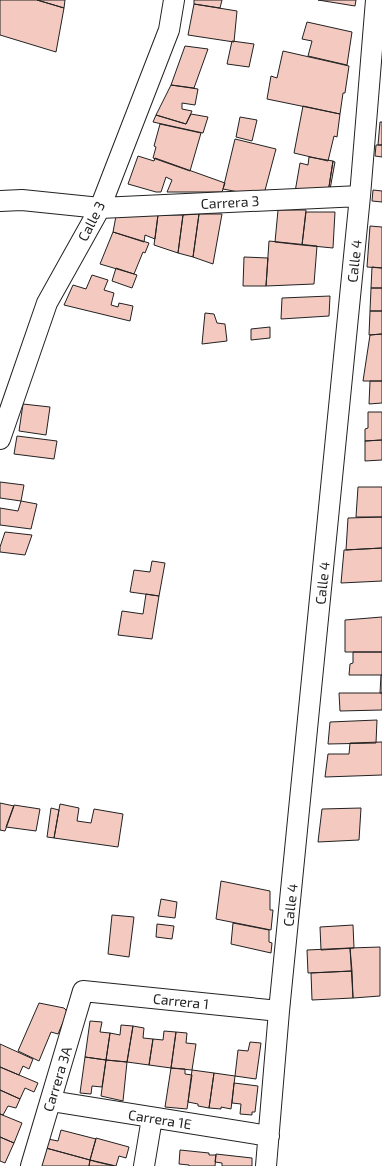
<svg xmlns="http://www.w3.org/2000/svg" width="382" height="1166" viewBox="0 0 382 1166" font-family="'Exo 2',sans-serif">
<style>
.building{fill:#f3c9c0;stroke:#222}
.lines{fill:none;stroke-linecap:round;stroke-linejoin:round}
.minor-casing{stroke:#222;stroke-width:22}
.minor{stroke:#fff;stroke-width:20}
.labels{text-anchor:middle;dominant-baseline:central;stroke-width:3;stroke-linejoin:round;paint-order:stroke}
.street-label{font-size:14px;fill:#222;stroke:#fff}
</style>
<rect width="100%" height="100%" fill="#fff"/>
<path class="building" d="M0 0H37L64 8 56 52 0 35Z
M37 0H65L64 8Z
M194 0H222L220 8 194 4Z
M318 0H356L355 6Z
M194 4 237 11 234 42 188 35Z
M307 22 352 32 347 65 308 56 312 41 302 39Z
M232 41 254 44 249 67 227 64Z
M185 46 208 49 194 88 171 85Z
M283 51 349 66 345 93H343L340 114 267 99 271 76 277 78Z
M171 85 198 89 195 105 182 103V109L192 111 186 124 156 115Z
M303 106 340 114 337 137 334 136 328 161 294 153Z
M191 114 208 117 203 133 153 122 156 115 186 124Z
M240 117 257 120 252 141 236 137Z
M380 122H382V145H378Z
M160 124 201 133 190 171 153 158 156 147 154 146Z
M235 139 276 149 264 194 244 193 223 189Z
M376 145H382V157L375 156Z
M138 156 154 161 155 158 225 183 222 192H167L172 180 166 177 161 192H156L128 184Z
M309 157 333 161 328 193 295 192 300 163 308 165Z
M333 161 335 162 329 195 328 193Z
M373 190 382 191V202L372 201Z
M278 210H306L302 245 275 242Z
M306 212H335L333 248 302 245Z
M199 214H222L213 264 193 257Z
M199 214 193 257 178 253 183 215Z
M158 215H183L178 253 154 245Z
M158 215 155 239 145 235 144 242 113 232 116 216Z
M370 226 382 227V268L367 267Z
M113 232 149 243 145 253 143 252 134 274 100 264Z
M269 241 317 246 314 284 266 286Z
M244 257 268 258 266 286H243Z
M372 267 382 268V288H371Z
M116 268 137 275 132 288 112 281Z
M92 275 108 280 104 290 114 293 111 305 118 307 119 303 133 306 130 321 64 305 73 285 86 289Z
M371 288H382V311H370Z
M330 296 329 316 281 319 282 298Z
M370 311H382V334L369 335Z
M205 313 214 314 217 323 225 324 227 341 202 344Z
M270 327V338L251 340V329Z
M382 334V381H363L370 335Z
M370 381H382V403L369 404Z
M23 404 50 407 46 435 19 431Z
M368 412H382V440L365 441V429L368 428Z
M17 436 57 441 54 459 14 454Z
M382 440V460L365 461V441Z
M0 482 24 485 21 501 0 498Z
M358 487H382V517H356Z
M21 501 37 504 31 529 0 525V508L18 511Z
M382 517V548L346 550 348 518Z
M5 532 32 535 25 555 0 552V547Z
M382 548V581L341 583 344 550Z
M152 561 165 563 159 596 130 592 134 570 150 572Z
M146 594 159 596 152 639 118 635 122 611 143 614Z
M382 617V652H345V620Z
M353 652H382V675H349L350 664 353 663Z
M381 675H382V693H380Z
M339 693H382V710L340 711Z
M377 720 376 743 328 744 330 722Z
M382 742V775L325 777 328 754H349L350 743Z
M0 803 14 806 5 831 0 830Z
M60 804 79 808 77 821 91 823 94 809 123 814 118 847 54 838Z
M14 805 40 809 36 831 6 827Z
M51 808 59 810 54 838 47 837Z
M361 808 359 840 318 842 322 809Z
M221 881 270 891V910H273L271 930 216 919Z
M161 899 177 902 175 918 158 916Z
M112 915 134 917 129 957 108 954Z
M233 923 269 930V942L272 943 271 953 231 944Z
M157 924 174 926 172 939 156 937Z
M353 925 354 948 321 950 320 927Z
M380 947V996L353 998 350 948Z
M350 948 352 971 308 973 307 950Z
M352 971 353 998 312 1000 311 973Z
M39 1003 64 1008 66 1010 67 1013 58 1034 51 1032 39 1061 18 1051Z
M90 1021 102 1022 100 1032 110 1033 106 1060 85 1057Z
M121 1025 133 1026 127 1062 106 1060 110 1033 120 1035Z
M133 1026 144 1028 143 1038 153 1039 149 1065 127 1062Z
M164 1031 176 1032 171 1068 149 1065 153 1039 163 1040Z
M176 1032 187 1033 186 1043 196 1044 192 1070 171 1068Z
M250 1042 261 1043 256 1079 235 1076 238 1050 248 1051Z
M0 1044 33 1059 29 1069 23 1066 19 1075 0 1067Z
M85 1057 106 1060 102 1087 92 1086 91 1094 80 1093Z
M106 1060 127 1062 123 1101 101 1096Z
M0 1067 38 1083 34 1092 25 1088 20 1099 0 1090Z
M171 1068 185 1069V1074L192 1075 187 1109 165 1107Z
M192 1070 214 1073 209 1108 198 1106V1104L188 1102Z
M214 1073 235 1076 231 1109 221 1107V1109L209 1108Z
M234 1083 258 1086 255 1112H252V1115L240 1114 241 1104 232 1103Z
M0 1090 20 1099 16 1108 8 1106 3 1115 0 1114Z
M0 1114 22 1123 14 1143 0 1137Z
M61 1130 96 1139 90 1160 46 1148 48 1139 58 1141Z
M0 1137 14 1143 5 1163 0 1161Z
M96 1138 129 1147 126 1158 119 1156 116 1166 90 1160Z
M46 1148 90 1160 89 1166H41Z
M180 1150 209 1153V1155H216L215 1166H189V1165L179 1164Z
M216 1154 252 1158V1166H222V1163L215 1162Z
M90 1160 97 1162 114 1166H89Z"/>
<g class="lines">
<g class="minor-casing">
<path id="minor" d="M0 201 22 200 100 208 360 196
M0 439 47 303 100 208 169 30 174 0
M51 1101 269 1136
M31 1166 83 991 279 1011
M144 1166 152 1118
M266 1166 279 1011 360 196 376 0"/>
</g>
<use href="#minor" class="minor"/>
</g>
<g class="labels">
<g class="street-label">
<text transform="translate(230 202) rotate(-3)">Carrera 3</text>
<text transform="translate(91 221) rotate(-63)">Calle 3</text>
<text transform="translate(354 261) rotate(-84)">Calle 4</text>
<text transform="translate(322 583) rotate(-84)">Calle 4</text>
<text transform="translate(290 905) rotate(-84)">Calle 4</text>
<text transform="translate(181 1001) rotate(6)">Carrera 1</text>
<text transform="translate(57 1079) rotate(-73)">Carrera 3A</text>
<text transform="translate(160 1119) rotate(9)">Carrera 1E</text>
</g>
</g>
</svg>
